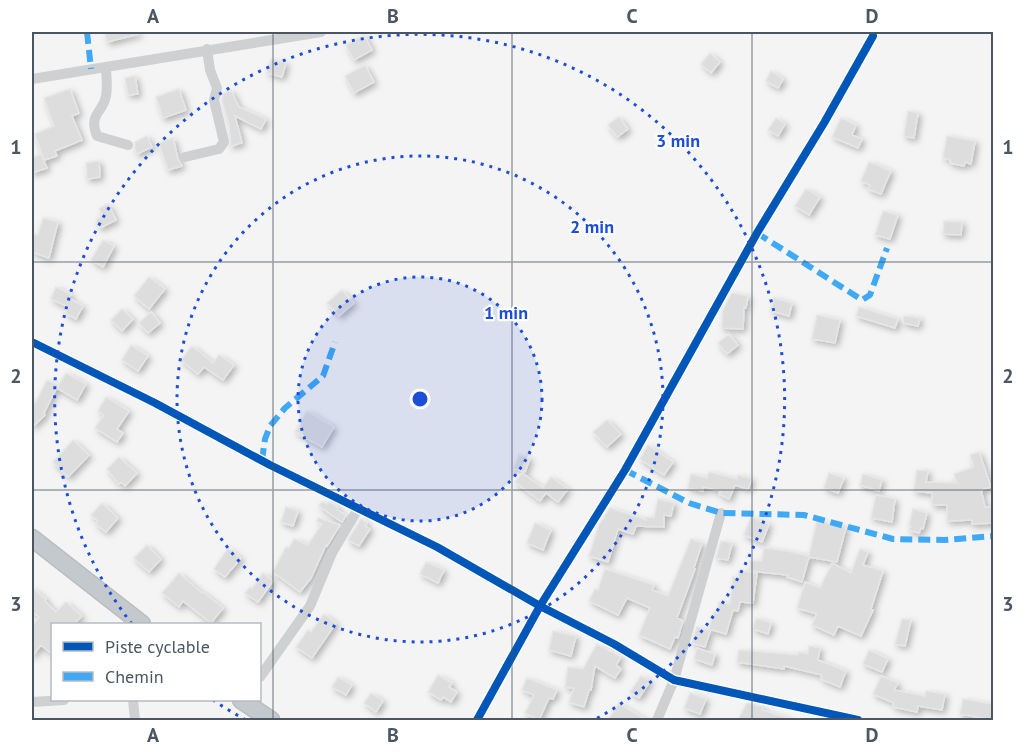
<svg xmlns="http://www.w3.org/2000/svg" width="1025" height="752" viewBox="0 0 1025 752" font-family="'PT Sans',sans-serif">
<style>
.building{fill:#ddddde;stroke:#e5e6e7;stroke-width:1.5;filter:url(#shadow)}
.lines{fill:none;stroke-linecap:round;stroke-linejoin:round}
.trunk-casing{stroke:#b9bec3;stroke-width:19}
.minor{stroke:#ced0d2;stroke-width:10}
.trunk{stroke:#c4c9cd;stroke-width:16}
.quiet{stroke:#3fa9f5;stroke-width:6;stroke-dasharray:12 6;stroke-linecap:butt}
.cycleway-casing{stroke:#fff;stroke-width:11}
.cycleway{stroke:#0057b8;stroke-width:8}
.grid{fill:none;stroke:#4a5661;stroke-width:1.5;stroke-opacity:0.55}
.ring{fill:none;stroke:#1d4ed8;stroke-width:3;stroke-dasharray:3 6}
.centre{fill:#1d4ed8;stroke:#fff;stroke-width:3}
.ring-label{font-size:18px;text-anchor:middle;font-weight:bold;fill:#1d4ed8;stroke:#fff;stroke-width:4.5;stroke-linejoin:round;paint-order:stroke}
.neatline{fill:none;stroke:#4a5661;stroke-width:2}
.grid-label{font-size:20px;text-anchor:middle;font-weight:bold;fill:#4a5661}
</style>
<defs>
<filter id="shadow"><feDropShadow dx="3" dy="3" stdDeviation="3" flood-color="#0004"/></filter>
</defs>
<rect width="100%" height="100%" fill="#f4f4f4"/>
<path class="building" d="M105 32H138L139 34 107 42Z
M364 35 372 50 354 60 346 45Z
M710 53 720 62 711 73 701 64Z
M271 59 286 63 282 77 267 73Z
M365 65 374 82 354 93 345 76Z
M771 71 783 79 778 88 766 81Z
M135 76 138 94 128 95 125 78Z
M70 89 79 113 72 116 82 140 55 151 57 156 44 160 35 134 54 126 44 98Z
M179 89 186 110 163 118 156 97Z
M231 90 239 107 266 119 261 129 235 116 242 143 231 146 229 124 222 100 223 94Z
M908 111 918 113 914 138 904 136Z
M619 117 628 129 617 137 608 125Z
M776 118 785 124 778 136 768 130Z
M841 118 856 125 852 135 862 139 858 148 832 137Z
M147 136 152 147 137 154 135 148V142Z
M947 136 975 141 971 164 965 162 964 166 950 163 951 160 943 158Z
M173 138 178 159 182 166 168 170 159 143Z
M41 154 47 168 32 173V158Z
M99 161 100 177 87 179 86 163Z
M869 162 891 171 881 194 868 189 870 185 861 181Z
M806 189 820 197 809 215 795 206Z
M108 204 116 220 100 228 96 220 103 216 99 209Z
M883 211 898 215 890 239 875 235Z
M43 218 58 222 49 258 32 252 34 234 38 235Z
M944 221 962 222 961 235 943 234Z
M103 240 114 246 103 267 91 260Z
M149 277 165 289 149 309 134 296Z
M56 287 71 294 69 298 83 306 76 319 65 313 68 307 51 299Z
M342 290 354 303 339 316 327 303Z
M732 293 748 296 746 308 744 307 743 329 722 328 723 310Z
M774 298 792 303 789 316 771 311Z
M859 307 898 319 895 328 856 316Z
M122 309 133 319 122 331 111 320Z
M151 312 160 323 148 333 139 323Z
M817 315 840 320 835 343 812 339Z
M904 316 920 318 918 326 903 323Z
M729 334 738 345 727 354 718 343Z
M131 345 148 356 138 371 122 360Z
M192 346 213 363 219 355 234 365 223 380 204 367 198 374 181 360Z
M66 373 86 384 77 400 57 388Z
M47 380 58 385 44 413 45 415 32 427V399L35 404Z
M106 397 129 411 117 429 123 433 117 442 95 428 104 415 98 411Z
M307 411 334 427 322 447 295 432Z
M607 420 621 434 607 447 593 432Z
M73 440 89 455 68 477 53 462Z
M648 445 673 462 664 475 640 459Z
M979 452 991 487 981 490 985 507H993V523L972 524V520L947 521V505H932V493L914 491 917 470 928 471 926 482 957 483 954 474 974 467 970 455Z
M519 455 530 458 525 472 514 468Z
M119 457 137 473 125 486 121 482 119 484 107 469Z
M709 472 737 479 738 475 752 479 748 489 735 485 729 499 719 494 721 491 703 487V491L688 488 691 474 707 478Z
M522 473 543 488 551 477 568 489 558 502 546 493 540 501 515 482Z
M829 473 844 478 838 493 824 488Z
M863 474 882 480 879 491 860 485Z
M876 495 895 499 892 522 871 518Z
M658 499 674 503 671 516 664 515V527L636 526 633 534 618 529 608 562 589 556 599 525 610 508 646 520V517L654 518Z
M322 502 327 504 329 502 333 504 338 508 337 510 346 515 342 522 319 506Z
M102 503 118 518 106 532 96 524 98 521 91 515Z
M286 507 298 511 293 526 281 522Z
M913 509 927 513 923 529 921 528 919 533 909 530 911 526 909 525Z
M751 517 769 524 762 542 744 535Z
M318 518 340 525 327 546 326 545 311 578 300 592 273 572 286 547 289 548 294 539 308 545 322 524 317 521Z
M361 519 367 523 365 526 370 529 359 546 348 540Z
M817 521 846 527 837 562 809 557 802 582 787 577 788 575 750 571V561H762L764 548 787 551 809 556Z
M535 523 551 530 543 550 527 543Z
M691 539 702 543 694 568 695 569 677 618 683 621 678 638 675 637 670 649 639 635 650 608 627 598 618 615 589 601 595 589 598 590 605 569 654 585 652 590 668 596Z
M721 541 732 543 728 560 716 558Z
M147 545 161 559 149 572 134 558Z
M228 548 241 558 225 577 214 569Z
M860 549 868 552 863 565 883 571 871 609 873 610 861 636 838 626 834 635 812 625 817 614 797 608 805 582 820 588 832 563 851 573Z
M426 562 444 570 438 583 420 574Z
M739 571 757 573 753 603 740 602 738 611 733 610 726 634 709 629 714 612 718 613 719 602 730 604 733 577 738 578Z
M179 573 202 593 203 592 223 608 211 623 183 601 179 607 162 593Z
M263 573 273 581 258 602 245 593 250 587 252 589Z
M32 588 46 599 45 601 56 612 66 602 82 616 74 624H52V654L41 645 32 656V626L39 617 32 611Z
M324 614 336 623 312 658 296 647 308 630 311 632Z
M756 618 771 623 768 634 753 629Z
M902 619 911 620 905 646 895 644Z
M697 627 710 631 705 647 692 643Z
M553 631 576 636 571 656 549 650Z
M597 644 621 657 616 665 621 669 615 678 595 666 591 690H589L584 707 569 702 574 688 565 687 568 667 583 669Z
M809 646 820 648 818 660 846 671 840 687 821 679 822 675 784 666V669L737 662 739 650 798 655 799 652 808 654Z
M697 648 715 654 712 665 694 659Z
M869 650 888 659 882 672 863 664Z
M438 675 452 683 449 687 457 692 451 702 443 697 441 700 428 692Z
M641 676 650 681 639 698 630 692Z
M881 676 898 683 894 690 925 696 926 691 945 694 942 710 918 706 917 712 893 707 894 703 873 694Z
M338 677 352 685 346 695 332 687Z
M527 678 557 690 553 699 549 698 539 720 525 713 534 695 522 690Z
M371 693 383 701 376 712 364 703Z
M690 693 706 699 700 714 684 708Z
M963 699 993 704V720L960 714Z
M619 703 628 709 647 720H608Z
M747 703 763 707 762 710 790 719V720H738Z"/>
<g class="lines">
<g class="trunk-casing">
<path id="trunk" d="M32 538 142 624
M241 700 271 720"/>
</g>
<path class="minor" d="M106 67C106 76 108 87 106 96 103 113 88 114 97 136L128 145
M32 79 321 32
M185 157 219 149 224 142 214 100 217 88 210 70 207 49
M32 342 155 403 270 465 437 547 540 606 614 644 674 680 858 720
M260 677 310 606 332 553 358 509
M133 700 135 720
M32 702 64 700
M477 720 540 606 625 470 757 233 824 123 873 36
M657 720 674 680 721 513"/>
<use href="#trunk" class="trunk"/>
<path class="quiet" d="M87 32 91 69
M757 233 862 300 870 295 887 248
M262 460 265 439 270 426 285 408 323 376 335 342
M625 470 689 503 721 513 804 515 893 539 944 540 994 536"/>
<g class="cycleway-casing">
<path id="cycleway" d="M32 342 155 403 270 465 437 547 540 606 614 644 674 680 858 720
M477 720 540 606 625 470 757 233 824 123 873 36"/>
</g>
<use href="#cycleway" class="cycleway"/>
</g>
<path class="grid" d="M273 32V720M512 32V720M752 32V720M32 262H994M32 490H994"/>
<circle cx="420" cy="399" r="122" fill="#1d4ed8" fill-opacity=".12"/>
<g class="ring">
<circle cx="420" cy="399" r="122"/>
<circle cx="420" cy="399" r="243"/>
<path d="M246 720A365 365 0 0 1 213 700M132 624A365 365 0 1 1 594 720"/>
</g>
<circle cx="420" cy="399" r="9" class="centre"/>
<g class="ring-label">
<text x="678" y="147">3 min</text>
<text x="592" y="233">2 min</text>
<text x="506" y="319">1 min</text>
</g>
<rect width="1025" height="752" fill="none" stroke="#ffffff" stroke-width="66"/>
<rect x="51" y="623" width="210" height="78" fill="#ffffff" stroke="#b7bbc0" stroke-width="1.5"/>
<rect x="63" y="642" width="30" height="9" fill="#0057b8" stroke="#b7bbc0" stroke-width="1.5"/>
<text x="105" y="653" font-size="18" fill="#4a5661">Piste cyclable</text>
<rect x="63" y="672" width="30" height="9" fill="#3fa9f5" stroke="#b7bbc0" stroke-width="1.5"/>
<text x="105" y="683" font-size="18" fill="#4a5661">Chemin</text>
<rect x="33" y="33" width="959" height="686" class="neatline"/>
<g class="grid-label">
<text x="153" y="23">A</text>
<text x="393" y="23">B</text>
<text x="632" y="23">C</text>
<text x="872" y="23">D</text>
<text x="16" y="154">1</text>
<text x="1008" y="154">1</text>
<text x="16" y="383">2</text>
<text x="1008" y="383">2</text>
<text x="16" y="611">3</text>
<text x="1008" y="611">3</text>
<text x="153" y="742">A</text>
<text x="393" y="742">B</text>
<text x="632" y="742">C</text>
<text x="872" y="742">D</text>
</g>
</svg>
